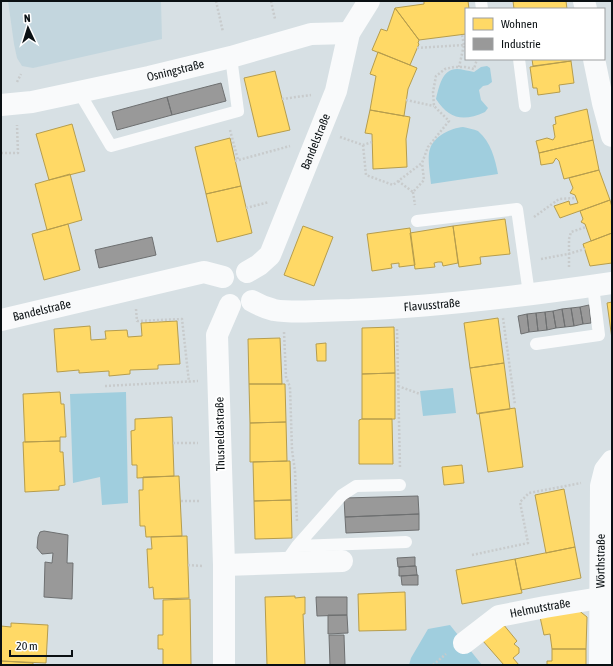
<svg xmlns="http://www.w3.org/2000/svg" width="613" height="666" viewBox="0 0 613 666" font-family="'Asap Condensed',sans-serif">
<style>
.built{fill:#c3d6de}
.green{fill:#a0cede}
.homes{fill:#ffd966;stroke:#b69d4d}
.industry{fill:#999;stroke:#6e7071}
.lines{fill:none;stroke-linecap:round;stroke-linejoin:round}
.path{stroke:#c8cbcc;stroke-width:2.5;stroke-dasharray:2 2;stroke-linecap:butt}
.lane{stroke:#f9fafb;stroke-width:12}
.street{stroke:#f9fafb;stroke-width:22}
.labels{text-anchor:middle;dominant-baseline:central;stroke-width:4;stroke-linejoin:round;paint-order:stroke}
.street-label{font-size:12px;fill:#0a1013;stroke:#fff}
</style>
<rect width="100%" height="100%" fill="#d7e0e4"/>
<path class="built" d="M8 1H161L162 39 33 68 22 66 17 58 14 44Z"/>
<path class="green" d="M487 66 490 68 492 82 488 85 483 86 479 90 481 100 488 108 485 112C463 122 449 119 436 99 439 87 442 69 457 69 462 69 468 71 474 72L481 67Z
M463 127C467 128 474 129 478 131 491 142 495 159 498 174L431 184C430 174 427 157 430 149 434 136 451 128 463 127Z
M453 388 456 413 423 416 420 391Z
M126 392 128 503 102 505 100 477 73 483 70 394Z
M450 625 482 665H409L411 658 428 629Z"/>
<path class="homes" d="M424 1H468L469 9H466V34L419 40 395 8 424 4Z
M513 1H566L567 9H514Z
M395 8 419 40 418 43 419 44 410 65 372 50 381 29 387 31Z
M378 52 417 68 408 89 404 116 370 110 376 76 370 74Z
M532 59H571V61L533 66Z
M571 61 574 83 559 85 560 92 538 95 537 88H533L530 67Z
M275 71 290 130 258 137 244 78Z
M587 109 593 140 539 153 536 141 547 138 553 140 555 137 553 125 556 124 555 117Z
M370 110 410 117 406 139 407 167 373 169 372 134 365 133Z
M72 124 85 171 49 180 36 134Z
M230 138 241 186 206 194 195 147Z
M593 140 599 170 564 179 559 161 556 158 553 163 541 165 539 153Z
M599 170 610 200 560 218 554 206 569 201 570 205 578 203 575 195 570 193 573 188 569 178Z
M70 174 82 220 47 230 35 184Z
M241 186 252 233 217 242 206 194Z
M610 200 612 207V233L591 241 585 224 581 222 583 219 580 211Z
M505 219 510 254 480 257 481 264 459 267 453 226Z
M68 224 80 270 44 280 32 234Z
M303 226 333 237 314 286 284 275Z
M453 226 458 263 443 266 442 262H438L434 263 435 267 415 269 410 233Z
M410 228 415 265 399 267V263L391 264 392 268 372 271 367 234Z
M612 233V263L590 266 583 244Z
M612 302V339L607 303Z
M498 318 504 363 470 368 464 323Z
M177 321 180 364 158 365V369L130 370V374L109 376V371L79 373V370L57 372 54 329 90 326 91 340 106 339 105 331 127 330 128 337 142 336 141 323Z
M394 327 395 373 362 374V328Z
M280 338 282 384H249L248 339Z
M326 343V361H317L316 344Z
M504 363 510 409 477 414 470 368Z
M395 373V419H362V374Z
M249 384H285L286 422 250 423Z
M60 392 61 404H64L66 437H60V441L25 442 23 394Z
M515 408 523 467 488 472 479 413Z
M172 417 174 476 137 478V465H132L131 431 135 430V419Z
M362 419H392L393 464H359V420Z
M286 422 287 461 250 462V423Z
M60 441V452H63L65 485 59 486V490L25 492 23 442Z
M290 461 291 500 254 501 253 462Z
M462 465 464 483 444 485 442 467Z
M179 476 182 536 146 537 145 526H140L139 490H143V477Z
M564 489 575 547 546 553 535 495Z
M291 500 292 538 255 539 254 501Z
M187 536 189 598 154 599 153 587 149 588 147 549H152L151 537Z
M575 547 581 578 521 590 515 559Z
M515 559 522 593 462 604 456 570Z
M405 592 406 630 359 631 358 594Z
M295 596V598L305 597V614H303L305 665H267L265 597Z
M190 599 191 665H163V649H158V635H163V600Z
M577 609 587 617 586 649H552L550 634 544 635 540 617Z
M11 623 48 625 46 663 1 661V626L11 627Z
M503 624 517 641 514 644 519 648V653L513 658 519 665H504L483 641Z
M552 649H586V665H547V661H552Z
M1 661 33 663V665H1Z"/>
<path class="industry" d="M221 83 226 101 172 115 167 97Z
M167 97 172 115 117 130 112 112Z
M152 237 156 255 99 268 95 250Z
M589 305 591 323 583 324 580 307Z
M580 307 583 324 574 326 571 308Z
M571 308 574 326 565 327 562 309Z
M562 309 565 327 556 328 553 311Z
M553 311 556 328 547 330 545 312Z
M545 312 547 330 538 331 536 313Z
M536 313 538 331 529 332 527 314Z
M527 314 529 332 521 334 518 316Z
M418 496 419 514 345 517 344 498Z
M419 514V530L346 533 345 517Z
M44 531 68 535 67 563H73L72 599 44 597 45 562 52 563 53 553 42 554 37 548 38 537 40 532Z
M415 557V566L398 567 397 558Z
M415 566H416L417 575 399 576V567Z
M417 575H418V585H402L401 576Z
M316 597H347V615L317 616Z
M328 615H347L348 633 328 634Z
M329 635H344L345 665H330Z"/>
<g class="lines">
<path class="path" d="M216 1 223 32
M271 1 275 19
M462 35 464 45
M417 48 464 45 459 67
M17 82 21 74
M282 99 311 95
M406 100 434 106
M230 130 238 160
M340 137 363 145 372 142
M363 145 366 175 393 185 422 163 428 147 449 121 434 106 433 92 436 76 445 69 454 67H465L474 69 477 59
M1 153H18L17 125
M235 161 290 146
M398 181 413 192 424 180 422 163
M413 192 415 205
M246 208 269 202
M534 217 559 199 576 198
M541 259 568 254 585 249
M569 267V239L571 232 586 227
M136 309 137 321 182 319 189 382
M503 318 515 405
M397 329 400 468
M284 332 286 377 290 387 292 450 295 471 297 522
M105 386 198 381
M398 386 420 394
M173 443H198
M181 501H200
M472 555 528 543 520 502 529 493 581 483
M188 565 203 566
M433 665 446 654"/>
<path class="lane" d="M481 1 482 9
M519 59 525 106
M79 92 111 146 238 111 231 57
M417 221 517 209 529 294
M536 344 599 335 593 286
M297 546 406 542
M285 563 297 546 342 495 356 486 400 485"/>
<g class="street">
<path d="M584 1 586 9"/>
<path d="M594 59 603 103 612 136"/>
<path id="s1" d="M1 105 32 102 149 77 231 57 311 34 349 33"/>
<path id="s2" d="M247 272 259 265 270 255 336 91 349 33 369 1"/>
<path id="s3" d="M252 301C259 305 266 308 274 310 296 314 327 310 350 310 438 307 525 296 612 283"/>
<path id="s4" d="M1 320 204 272 223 277"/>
<path d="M224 565 342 561"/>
<path id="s5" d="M464 643 499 616 545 607 600 598"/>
<path d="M224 665V565L217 335 230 305"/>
<path id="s6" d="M600 665 601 486 605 470 612 461"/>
</g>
</g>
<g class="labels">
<g class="street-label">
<text stroke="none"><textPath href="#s1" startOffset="178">Osningstraße</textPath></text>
<text stroke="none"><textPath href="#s2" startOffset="151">Bandelstraße</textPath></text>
<text stroke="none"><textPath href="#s3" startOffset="182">Flavusstraße</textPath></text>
<text stroke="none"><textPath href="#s4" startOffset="42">Bandelstraße</textPath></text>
<text transform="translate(220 434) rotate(-91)">Thusneldastraße</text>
<text stroke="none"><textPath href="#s6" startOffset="104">Wörthstraße</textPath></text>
<text stroke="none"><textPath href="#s5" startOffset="86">Helmutstraße</textPath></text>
</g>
</g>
<rect width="613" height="666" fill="none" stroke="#0a1013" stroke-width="4"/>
<rect x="465" y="8" width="140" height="52" fill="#ffffff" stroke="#9d9fa1"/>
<rect x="473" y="18" width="20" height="12" fill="#ffd966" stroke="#9d9fa1"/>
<text x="501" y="28" font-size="12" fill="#0a1013">Wohnen</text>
<rect x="473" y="38" width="20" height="12" fill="#999999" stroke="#9d9fa1"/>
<text x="501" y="48" font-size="12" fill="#0a1013">Industrie</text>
<g transform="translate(28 28) rotate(356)" stroke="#ffffff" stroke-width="3" paint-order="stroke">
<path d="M0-3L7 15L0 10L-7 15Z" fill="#0a1013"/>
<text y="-6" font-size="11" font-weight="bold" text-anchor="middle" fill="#0a1013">N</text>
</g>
<path d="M10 650v6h62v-6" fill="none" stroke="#0a1013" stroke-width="2"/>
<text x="16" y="650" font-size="12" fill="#0a1013" stroke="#ffffff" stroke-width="3" paint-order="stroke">20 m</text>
</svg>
